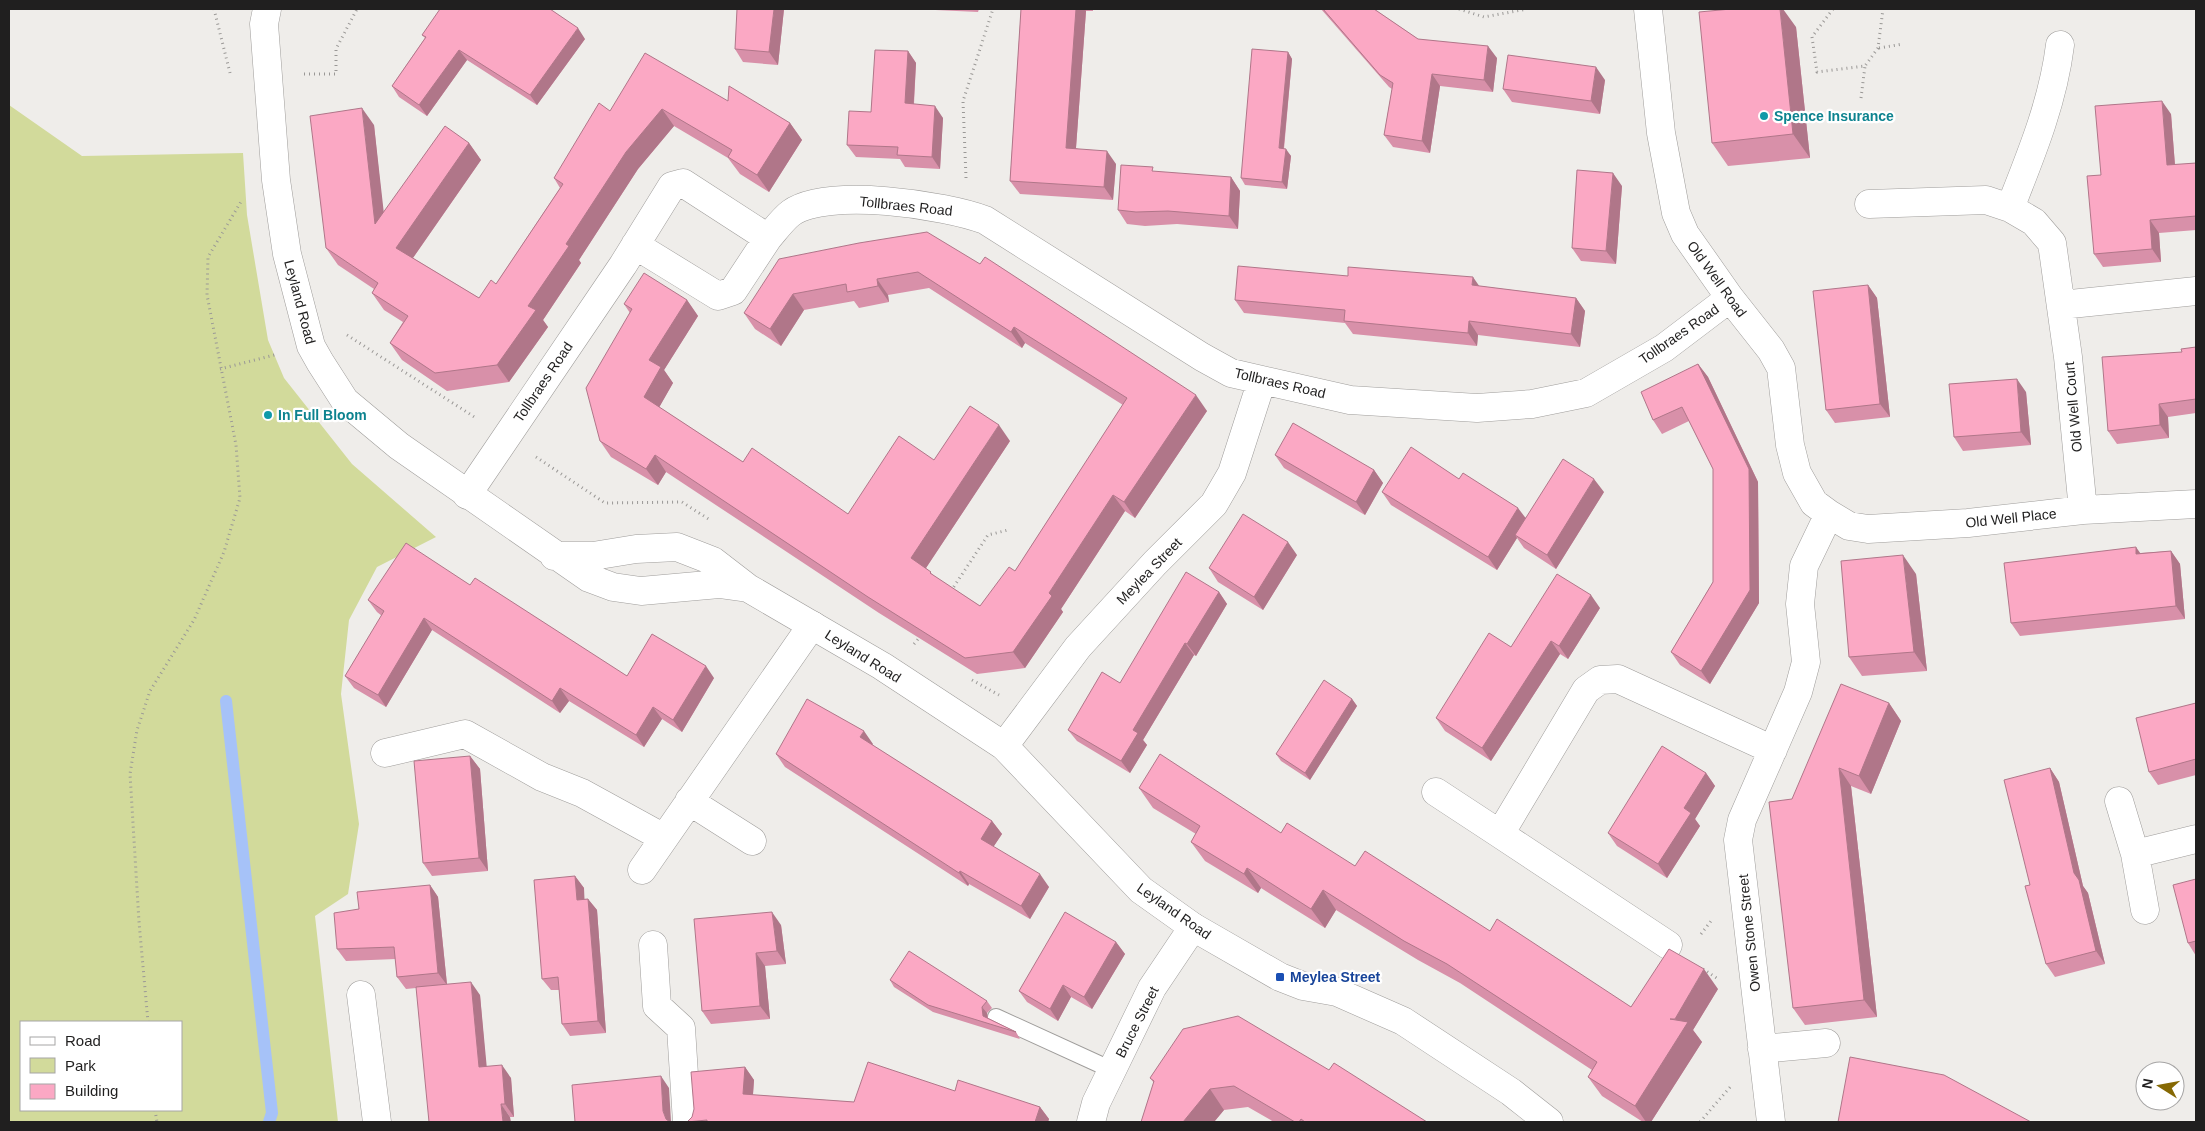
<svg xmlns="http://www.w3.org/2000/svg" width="2205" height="1131" viewBox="0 0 2205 1131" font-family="Arial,sans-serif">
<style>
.green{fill:#d2da9b;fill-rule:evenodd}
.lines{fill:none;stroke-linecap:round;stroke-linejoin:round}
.stream{stroke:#a6c2f8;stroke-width:12}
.service-casing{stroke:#9f9d9b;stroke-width:18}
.minor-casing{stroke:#9f9d9b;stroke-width:29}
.tertiary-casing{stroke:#9f9d9b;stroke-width:29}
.path{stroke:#9a9896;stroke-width:3;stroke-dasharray:1 4;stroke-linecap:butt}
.service{stroke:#fff;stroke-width:16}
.minor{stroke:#fff;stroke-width:28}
.tertiary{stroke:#fff;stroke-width:28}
.wall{fill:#d890a9}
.shaded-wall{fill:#b07689}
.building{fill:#fba8c4;stroke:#b07689}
.culture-dot{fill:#0f9aa8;stroke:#fff;stroke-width:2}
.transit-dot{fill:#1a4fb4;stroke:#fff;stroke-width:2}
.labels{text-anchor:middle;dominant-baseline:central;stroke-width:4.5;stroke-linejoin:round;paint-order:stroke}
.culture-label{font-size:14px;font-weight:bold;fill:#0d838f;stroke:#fff;text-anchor:start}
.street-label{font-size:14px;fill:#201f1f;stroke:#fff}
.transit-label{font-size:14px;font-weight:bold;fill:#164399;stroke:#fff;text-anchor:start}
</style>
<rect width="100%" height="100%" fill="#efedea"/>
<path class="green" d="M9 105 82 156 243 153 247 215 268 340 284 378 352 464 436 537 377 567 349 620 341 694 359 824 348 894 315 916 338 1122H9ZM21 1022H181V1110H21Z"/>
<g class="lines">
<path class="stream" d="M226 701 272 1113 269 1122"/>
<g class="service-casing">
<path id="service" d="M996 1017 1112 1070"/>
</g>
<g class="minor-casing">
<path id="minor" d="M1648 9 1661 133 1676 213 1685 234 1730 298 1771 350 1781 368 1790 445 1797 473 1814 503 1829 514 1849 526 1868 529 1968 523 2083 510 2196 504
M2060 45C2053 102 2031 155 2010 208L2034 222 2052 243 2068 357 2083 510
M1869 204 1986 200 2010 208
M635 245 718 296 733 291 768 238
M2061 305 2196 291
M467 495 623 265 672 186 683 183 768 238C775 230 783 219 791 213 827 187 946 205 985 220L1202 357 1231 373 1350 400 1477 408 1532 404 1586 393 1664 348 1730 298
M1004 746 1078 647 1155 563 1214 504 1232 473 1262 380
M385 753 465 734 542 777 582 793 664 838
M1436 792 1500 834
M689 801 752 841
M2119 801 2135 854
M642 870 812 625
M2145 910 2135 854 2196 839
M653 945 657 1006 681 1028 687 1122
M1668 945 1500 834 1586 690 1600 680 1618 679 1773 750
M361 995 377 1122
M1762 1049 1826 1043
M1091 1122 1096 1103 1152 988 1193 927
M1771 1122 1738 840 1742 820 1798 692 1806 662 1800 604 1804 566 1829 514"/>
</g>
<g class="tertiary-casing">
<path id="tertiary" d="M267 9 264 24 276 180 287 254 311 346 320 362 345 401 399 446 589 578 613 587 641 591 719 584 748 588
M554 556H593L636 549 677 547 713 561 748 588 882 666 1004 746 1141 890 1193 927 1280 977 1303 986 1337 992 1403 1021 1511 1092 1549 1122"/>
</g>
<path class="path" d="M214 9 230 73
M1459 9 1484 17 1527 9
M1833 9 1812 37 1817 72 1865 66 1878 48 1883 9
M1879 48 1903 44
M304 74H336V49L357 9
M1861 98 1865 66
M966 178 963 101 993 9
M347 335 476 418
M220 369 278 354
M536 457 605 503 682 502 710 520
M951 591 988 535 1008 530
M914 644 919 638
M972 680 999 695
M1701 934 1711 921
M1703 969 1718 979
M148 1022 139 922 130 774 137 730 150 691 194 620 224 552 240 498 236 445 207 295 208 257 242 200
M155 1110 157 1122
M1700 1122 1731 1086"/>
<use href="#service" class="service"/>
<use href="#minor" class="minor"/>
<use href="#tertiary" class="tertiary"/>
</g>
<path class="wall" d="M784 9 778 65 743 62 735 49Z
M914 9H979L978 12Z
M1021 9H1093V11H1086L1076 148 1116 164 1113 200 1020 194 1010 181Z
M1321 9H1374L1418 39 1497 58 1493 92 1440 86 1430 153 1393 147 1384 135 1392 89 1389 87Z
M1796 27 1810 158 1728 166 1712 143Z
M422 35 585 39 537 105 467 60 427 116 399 97 392 86 425 38Z
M908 51 916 63 914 104 943 118 940 169 905 167 900 159 856 157 847 145 871 112Z
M1288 52 1292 59 1284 149 1291 156 1287 189 1245 185 1241 178Z
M1605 80 1600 114 1512 102 1503 89Z
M728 101 790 123 802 140 769 192 740 174 728 158 674 126 638 169 579 260 581 263 543 320 548 327 509 382 447 391 402 360 390 343 403 322 384 310 372 293 374 289 338 265 326 248 374 125 383 212 469 143 481 160 413 258 479 298 496 284 560 188 554 178 610 111Z
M2171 114 2175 165 2196 163V230L2159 233 2161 262 2103 267 2094 254 2101 175Z
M1231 177 1240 191 1238 229 1177 224 1145 226 1127 224 1118 210Z
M1622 186 1616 264 1581 261 1572 248Z
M859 243 1207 411 1135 518 1125 511 1061 609 1063 612 1025 668 977 674 879 613 666 472 658 485 611 457 600 441 630 313 624 304 687 300 698 316 664 370 673 383 659 407 743 462 848 514 934 460 1010 441 926 568 934 576 980 606 1015 571 1123 405 1025 343 1022 348 929 288 888 295 889 302 859 308 854 301 804 310 781 346 755 329 744 313Z
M1348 276 1479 286 1576 298 1585 311 1580 347 1478 335 1477 346 1353 334 1345 323 1244 313 1235 300Z
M1868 285 1877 298 1890 417 1835 423 1826 410Z
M2196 347V413L2168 417 2169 438 2117 444 2108 431 2182 352Z
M1698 364 1708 377 1758 482 1759 603 1710 684 1680 665 1671 652 1713 582V469L1689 421 1662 434 1653 420Z
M2026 392 2031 445 1963 451 1954 437Z
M1275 455 1374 470 1383 483 1365 515 1284 468Z
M1459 479 1526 518 1604 492 1556 569 1524 548 1517 538 1497 570 1391 505 1382 492Z
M2171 551 2180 564 2185 619 2020 636 2011 623 2140 553Z
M1297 555 1263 610 1218 582 1209 568Z
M1916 574 1927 671 1862 676 1849 657Z
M470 585 627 676 714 678 682 732 662 719 644 747 569 701 560 713 432 630 386 707 354 688 345 676 382 616 377 612 368 600Z
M1219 592 1227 604 1196 656 1194 655 1143 740 1147 745 1130 773 1077 741 1068 730 1120 683Z
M1600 608 1568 659 1560 654 1491 761 1445 731 1436 718 1511 647Z
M1352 699 1357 706 1310 780 1281 761 1276 754Z
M1889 703 1901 721 1871 794 1851 786 1877 1017 1805 1025 1793 1008 1792 799Z
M2196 703V775L2158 785 2149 772Z
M873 744 872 745 992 821 1002 834 993 847 1049 887 1030 919 969 884 968 886 785 767 776 754Z
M470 756 480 769 488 871 432 876 423 863Z
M2050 768 2059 782 2083 886 2088 893 2105 964 2055 977 2046 964 2030 885Z
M1706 773 1715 786 1695 819 1700 826 1667 878 1617 846 1608 833Z
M1139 788 1281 833 1355 866 1490 931 1631 1007 1718 989 1693 1030 1702 1042 1651 1122H1643L1602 1096 1588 1077 1592 1070 1460 983 1418 960 1336 910 1325 928 1261 888 1258 893 1205 861 1191 842 1196 834 1153 808Z
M575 876 584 888V899H588L597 910 606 1033 570 1036 562 1024 559 990H551L542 979Z
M2196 879V956L2188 943Z
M430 885 438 897 447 984 480 995 486 1066 511 1078 514 1117H510L416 988 406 989 397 977 396 959 346 961 337 949 359 909Z
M781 925 786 964 765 966 770 1019 711 1024 702 1011Z
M1116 942 1125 954 1092 1009 1071 997 1058 1021 1027 1002 1019 991Z
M890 980 987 1001 992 1008 987 1013 988 1018 1016 1032 1020 1039 933 1012 894 987Z
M745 1067 754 1080 753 1095 854 1102 955 1091 1040 1107 1049 1119 1048 1122H687Z
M1329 1070 1427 1122H1274L1248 1107 1224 1110 1214 1122H1141L1154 1083 1150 1078Z"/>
<path class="shaded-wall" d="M774 9H784L778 65 769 52Z
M1076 9H1085L1086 11 1075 161 1066 148Z
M1780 9H1783L1796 27 1810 158 1793 134Z
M578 28 585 39 537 105 530 95Z
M1488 46 1497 58 1493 92 1484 80Z
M459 50 467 60 427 116 419 105Z
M908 51 916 63 913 115 905 103Z
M1288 52 1292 59 1283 155 1279 148Z
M1596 67 1605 80 1600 114 1591 101Z
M1432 74 1440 86 1430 153 1422 141Z
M2162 101 2171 114 2176 179 2167 165Z
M935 106 943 118 940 169 932 157Z
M362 108 374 125 387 241 375 224Z
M662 109 674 126 638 169 579 260 581 263 543 320 548 327 509 382 497 365 528 306 566 244 626 152Z
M790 123 802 140 769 192 757 175Z
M469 143 481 160 408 265 396 248Z
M1286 149 1291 156 1287 189 1282 182Z
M1107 151 1116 164 1113 200 1104 187Z
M1613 173 1622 186 1616 264 1606 251Z
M1231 177 1240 191 1238 229 1229 216Z
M2150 220 2159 233 2161 262 2152 249Z
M1473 277 1482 290 1472 285Z
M877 279 888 295 889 302 878 286Z
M1868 285 1877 298 1890 417 1880 404Z
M793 294 804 310 781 346 770 329Z
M1576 298 1585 311 1580 347 1571 334Z
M687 300 698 316 664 370 673 383 656 413 644 397 649 360Z
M1469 321 1478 335 1477 346 1468 333Z
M1014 327 1025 343 1022 348 1011 332Z
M1698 364 1708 377 1758 482 1759 603 1710 684 1701 671 1750 590Z
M2017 379 2026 392 2031 445 2021 432Z
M1196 395 1207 411 1135 518 1124 502Z
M2159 404 2168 417 2169 438 2160 425Z
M999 425 1010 441 922 574 911 558Z
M655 455 666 472 658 485 646 469Z
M1374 470 1383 483 1365 515 1356 502Z
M1594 479 1604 492 1556 569 1547 555Z
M1113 495 1125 511 1061 609 1063 612 1025 668 1013 652 1049 593Z
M1518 508 1528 521 1515 535 1517 538 1497 570 1488 557Z
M1288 542 1297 555 1263 610 1254 597Z
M2136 547 2145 560 2136 554Z
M2171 551 2180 564 2185 619 2176 606Z
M1903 555 1916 574 1927 671 1914 652Z
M1219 592 1227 604 1196 656 1187 644Z
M1591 595 1600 608 1568 659 1559 646Z
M424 618 432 630 386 707 378 695Z
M1551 641 1560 654 1491 761 1482 748Z
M1185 643 1194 655 1143 740 1147 745 1130 773 1121 761 1133 730Z
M706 666 714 678 682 732 673 720Z
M560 688 569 701 560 713 552 701Z
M1352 699 1357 706 1310 780 1305 773Z
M1889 703 1901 721 1871 794 1859 776Z
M653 707 662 719 644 747 636 735Z
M864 731 873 744 869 750 860 737Z
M470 756 480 769 488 871 479 858Z
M1839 768 1851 786 1877 1017 1864 1000Z
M2050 768 2059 782 2083 886 2088 893 2105 964 2096 951 2074 873Z
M1706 773 1715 786 1695 819 1700 826 1667 878 1658 864 1684 808Z
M992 821 1002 834 990 852 981 839Z
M1247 868 1261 888 1258 893 1244 874Z
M960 871 969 884 968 886 959 873Z
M1040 874 1049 887 1030 919 1021 906Z
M575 876 584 888 585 911 577 900Z
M430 885 438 897 447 985 438 973Z
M1323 890 1336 910 1325 928 1311 909Z
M588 899 597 910 606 1033 598 1021Z
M772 912 781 925 786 964 777 951Z
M1116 942 1125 954 1092 1009 1084 997Z
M756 953 765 966 770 1019 760 1006Z
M1704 969 1718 989 1693 1030 1702 1042 1651 1122H1646L1635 1106 1683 1030 1675 1019Z
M471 982 480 995 488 1080 479 1067Z
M1063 985 1071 997 1058 1021 1050 1009Z
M982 1007 987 1013 988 1023 983 1016Z
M502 1065 511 1078 514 1117 505 1104Z
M745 1067 754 1080 752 1107 743 1094Z
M661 1076 669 1088 671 1122H668L666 1119 663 1111Z
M1210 1089 1224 1110 1214 1122H1183Z
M501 1104 510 1117 511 1122H503Z
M1040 1107 1049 1119 1048 1122H1035Z"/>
<path class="building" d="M440 9H550L578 28 530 95 459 50 419 105 392 86 426 37 422 35Z
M737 9H774L769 52 735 49Z
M1021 9H1076L1066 148 1107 151 1104 187 1010 181Z
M1323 9H1374L1418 39 1488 46 1484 80 1432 74 1422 141 1384 135 1393 83 1380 75Z
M1731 9H1780L1793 134 1712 143 1699 12Z
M1252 49 1288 52 1279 148 1286 149 1282 182 1241 178Z
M875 50 908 51 905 103 935 106 932 157 897 155 898 147 847 145 849 111 871 112Z
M645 53 728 101 729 86 790 123 757 175 728 157 732 150 662 109 626 152 566 244 569 246 528 306 536 310 497 365 435 373 390 343 408 316 372 293 378 283 326 248 310 116 362 108 375 224 445 126 469 143 396 248 479 298 491 280 496 284 563 184 554 178 599 103 610 111Z
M1508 55 1596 67 1591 101 1503 89Z
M2162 101 2167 165 2196 163V216L2150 220 2152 249 2094 254 2087 176 2101 175 2095 106Z
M1121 165 1153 167 1152 171 1231 177 1229 216 1168 211 1136 212 1118 210Z
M1577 170 1613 173 1606 251 1572 248Z
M927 232 980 264 985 257 1196 395 1124 502 1113 495 1049 593 1052 596 1013 652 965 658 868 597 655 455 646 469 600 441 586 388 632 309 624 304 644 273 687 300 649 360 661 367 644 397 743 462 752 448 848 514 899 436 934 460 970 406 999 425 911 558 931 572 930 573 980 606 1009 567 1015 571 1127 398 1014 327 1011 332 918 272 877 279 878 286 847 292 846 284 793 294 770 329 744 313 779 259 859 243Z
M1238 266 1348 276V267L1473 277 1472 285 1576 298 1571 334 1469 321 1468 333 1344 321 1345 310 1235 300Z
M1868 285 1880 404 1826 410 1813 291Z
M2196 347V399L2159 404 2160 425 2108 431 2102 357 2182 352 2181 349Z
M1698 364 1749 469 1750 590 1701 671 1671 652 1713 582V469L1682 407 1653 420 1641 392Z
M2017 379 2021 432 1954 437 1949 384Z
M1293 423 1374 470 1356 502 1275 455Z
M1411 447 1459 479 1463 473 1518 508 1488 557 1382 492Z
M1563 459 1594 479 1547 555 1515 535Z
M1243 514 1288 542 1254 597 1209 568Z
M406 543 470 585 475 578 627 676 652 634 706 666 673 720 653 707 636 735 560 688 552 701 424 618 378 695 345 676 384 611 368 600Z
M2136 547V554L2171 551 2176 606 2011 623 2004 563Z
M1903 555 1914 652 1849 657 1841 561Z
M1186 572 1219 592 1187 644 1185 643 1133 730 1138 733 1121 761 1068 730 1102 672 1120 683Z
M1557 574 1591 595 1559 646 1551 641 1482 748 1436 718 1489 633 1511 647Z
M1324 680 1352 699 1305 773 1276 754Z
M1841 684 1889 703 1859 776 1839 768 1864 1000 1793 1008 1769 802 1792 799Z
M807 699 864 731 860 737 992 821 981 839 1040 874 1021 906 960 871 959 873 776 754Z
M2196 703V759L2149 772 2136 718Z
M1662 746 1706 773 1684 808 1691 813 1658 864 1608 833Z
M1160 754 1281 833 1287 823 1355 866 1365 851 1490 931 1497 919 1631 1007 1669 949 1704 969 1675 1019H1670L1688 1022 1635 1106 1588 1077 1597 1062 1447 964 1404 941 1323 890 1311 909 1247 868 1244 874 1191 842 1200 826 1139 788Z
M470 756 479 858 423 863 414 761Z
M2050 768 2074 873 2079 880 2096 951 2046 964 2025 886 2030 885 2004 780Z
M575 876 577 900 588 899 598 1021 562 1024 558 977 542 979 534 880Z
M2196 879V941L2188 943 2173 885Z
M430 885 438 973 397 977 394 947 337 949 334 913 359 909 357 892Z
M772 912 777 951 756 953 760 1006 702 1011 694 919Z
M1065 912 1116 942 1084 997 1063 985 1050 1009 1019 991Z
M909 951 987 1001 982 1007 983 1016 1016 1032 928 1005 890 980Z
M471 982 479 1067 502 1065 505 1104H501L503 1122H429L416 987Z
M1238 1016 1329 1070 1334 1063 1427 1122H1305L1301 1119 1299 1122H1295L1234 1086 1210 1089 1183 1122H1141L1154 1081 1150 1078 1183 1029Z
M1850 1057 1944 1075 2031 1122H1838Z
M868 1062 955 1091 958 1080 1040 1107 1035 1122H707V1120L687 1122 692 1117 694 1109 691 1072 745 1067 743 1094 854 1102Z
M661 1076 663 1111 666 1119 670 1122H575L572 1085Z"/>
<g class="culture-dot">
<circle cx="1764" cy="116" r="5"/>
<circle cx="268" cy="415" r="5"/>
</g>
<rect class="transit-dot" x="1275" y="972" width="10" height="10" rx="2.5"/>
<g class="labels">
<g class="culture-label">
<text x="1774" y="116">Spence Insurance</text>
<text x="278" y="415">In Full Bloom</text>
</g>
<g class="street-label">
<text transform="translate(906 206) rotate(6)">Tollbraes Road</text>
<text transform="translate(1717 279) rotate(54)">Old Well Road</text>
<text transform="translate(300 302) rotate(75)">Leyland Road</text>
<text transform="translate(1679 334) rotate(-35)">Tollbraes Road</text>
<text transform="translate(543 382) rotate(-56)">Tollbraes Road</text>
<text transform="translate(1280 383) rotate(13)">Tollbraes Road</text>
<text transform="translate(2073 407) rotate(-95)">Old Well Court</text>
<text transform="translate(2011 518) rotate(-6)">Old Well Place</text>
<text transform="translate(1149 571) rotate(-46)">Meylea Street</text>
<text transform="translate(863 656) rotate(32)">Leyland Road</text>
<text transform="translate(1174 911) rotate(35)">Leyland Road</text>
<text transform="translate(1749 933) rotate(-96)">Owen Stone Street</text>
<text transform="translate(1137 1022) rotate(-63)">Bruce Street</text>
</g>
<g class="transit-label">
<text x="1290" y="977">Meylea Street</text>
</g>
</g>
<rect width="2205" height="1131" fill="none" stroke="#201f1f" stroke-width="20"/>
<rect x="20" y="1021" width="162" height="90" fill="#ffffff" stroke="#a6a5a5"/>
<rect x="30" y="1037" width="25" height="8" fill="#ffffff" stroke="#a6a5a5"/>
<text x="65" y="1046" font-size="15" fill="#201f1f">Road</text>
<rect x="30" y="1058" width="25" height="15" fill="#d2da9b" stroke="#a6a5a5"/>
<text x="65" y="1071" font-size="15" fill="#201f1f">Park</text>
<rect x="30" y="1084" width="25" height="15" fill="#fba8c4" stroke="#a6a5a5"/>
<text x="65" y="1096" font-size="15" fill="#201f1f">Building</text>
<g transform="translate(2160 1086) rotate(281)"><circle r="24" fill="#ffffff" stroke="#a6a5a5"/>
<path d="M0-4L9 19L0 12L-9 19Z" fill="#866904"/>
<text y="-8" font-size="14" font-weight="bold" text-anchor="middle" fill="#201f1f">N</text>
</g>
</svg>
